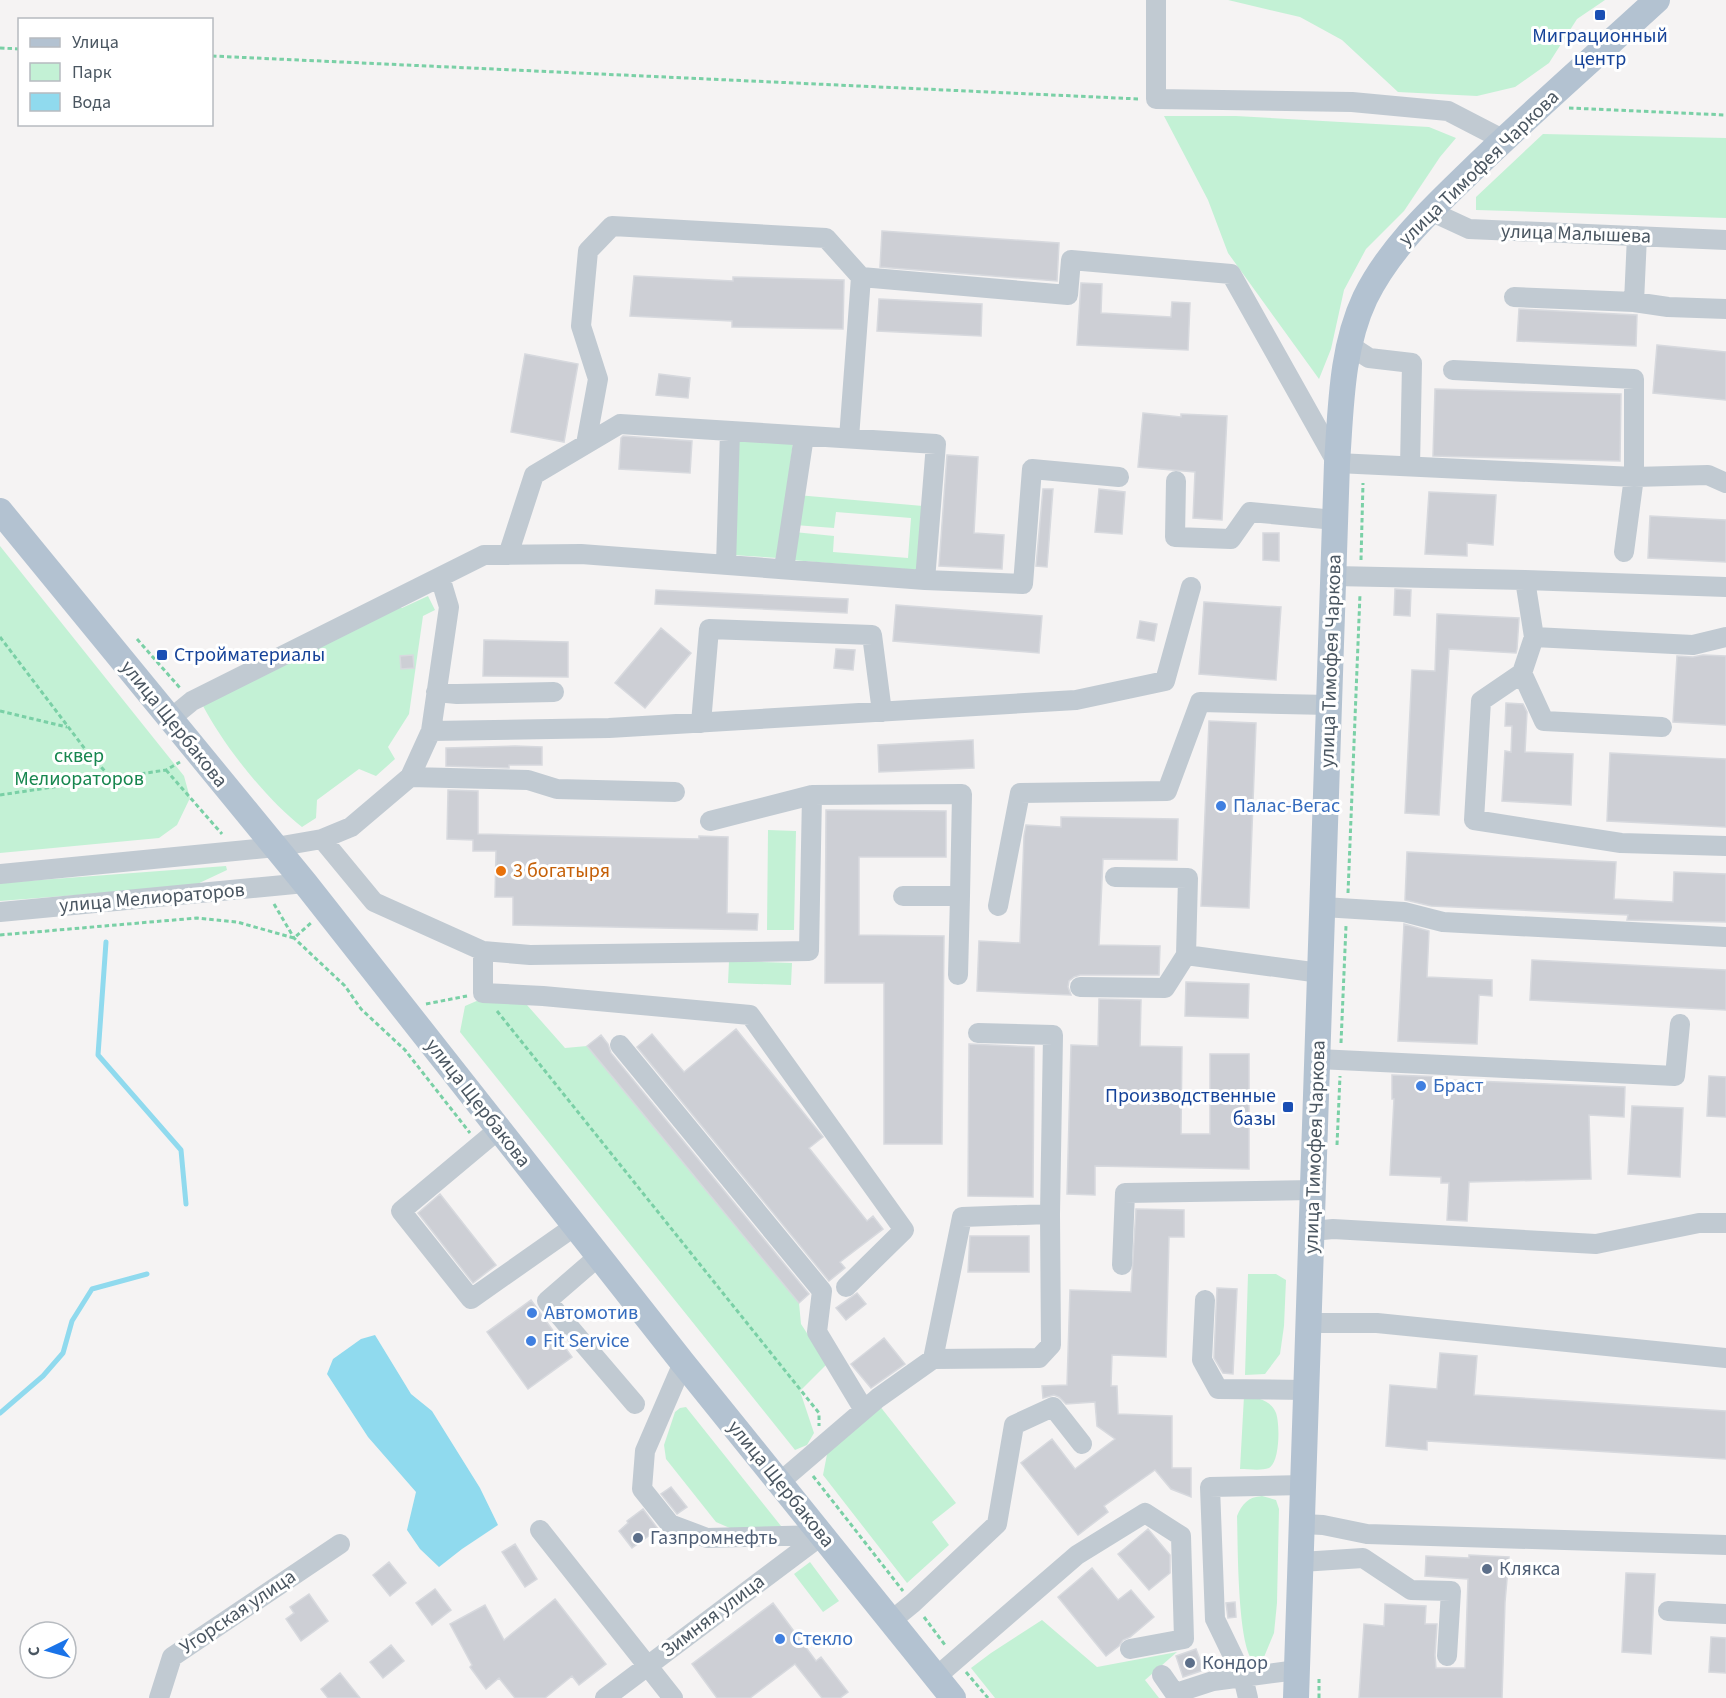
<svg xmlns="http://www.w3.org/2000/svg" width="1726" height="1698" viewBox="0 0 1726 1698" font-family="'Source Sans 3',sans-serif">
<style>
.green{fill:#c3f1d5}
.water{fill:#90daee}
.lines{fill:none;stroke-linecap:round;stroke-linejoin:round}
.stream{stroke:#90daee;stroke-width:5}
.building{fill:#cdcfd5;stroke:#d7d9de;stroke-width:1.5}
.path{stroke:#7ad0a6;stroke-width:3;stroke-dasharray:4.5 3;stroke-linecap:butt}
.minor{stroke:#c1cad2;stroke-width:20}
.major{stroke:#b3c2d1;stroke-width:26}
.transit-dot{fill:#1a4fb4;stroke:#fff;stroke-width:2}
.shop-dot{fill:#3f7fe0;stroke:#fff;stroke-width:2}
.food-dot{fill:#e8710a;stroke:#fff;stroke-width:2}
.service-dot{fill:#5c6f8a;stroke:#fff;stroke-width:2}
.labels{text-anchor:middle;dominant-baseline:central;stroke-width:6;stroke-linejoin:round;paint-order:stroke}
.transit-label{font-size:20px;fill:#164399;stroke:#fff}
.street-label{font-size:20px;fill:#4a5661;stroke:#fff}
.park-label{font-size:20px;fill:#17864f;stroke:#fff}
.shop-label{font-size:20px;fill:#366cbe;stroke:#fff;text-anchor:start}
.food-label{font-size:20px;fill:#c56008;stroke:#fff;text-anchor:start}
.service-label{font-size:20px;fill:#4e5e75;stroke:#fff;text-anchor:start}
</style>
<rect width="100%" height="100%" fill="#f5f3f3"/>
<path class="green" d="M1228 0H1605L1577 19 1549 63 1515 87 1477 96 1398 92 1342 40 1300 17Z
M1164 116H1236L1429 127 1456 138 1440 157 1404 211 1366 249 1344 290 1331 349 1319 379 1228 253 1208 200Z
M1543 134 1726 138V218L1476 210V197Z
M737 438 793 442 778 558 732 555Z
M797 495 923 506 917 570 791 560 794 532 834 536 833 552 908 558 911 518 836 512 834 528 795 525Z
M0 546 184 776 190 798 177 825 159 838 0 853Z
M428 596 435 610 423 616 409 714 388 747 395 759 376 776 359 769 317 800 316 818 302 827C266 799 223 745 202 704L394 606 402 608Z
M768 830 796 831 794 930H767Z
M226 866 227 870 193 886 0 901V883Z
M729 961 792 963 791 985 728 983Z
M495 993 527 1005 565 1048 587 1046 799 1303 801 1324 827 1364 800 1391 814 1433 807 1445 795 1450 460 1032 465 1006Z
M1248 1274H1276L1286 1280 1284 1326 1280 1354 1265 1374 1245 1375Z
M1244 1396C1256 1397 1271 1400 1276 1413 1280 1424 1280 1462 1269 1468 1261 1471 1249 1469 1240 1469Z
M879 1405 956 1503 932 1522 949 1545 907 1583 823 1475 829 1444Z
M686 1407 781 1526 774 1531 732 1529 716 1522 666 1459 664 1445 675 1412 680 1408Z
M1262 1496 1276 1500 1279 1509 1277 1603 1274 1633 1264 1657 1254 1662C1237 1648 1238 1542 1237 1516 1242 1504 1248 1497 1262 1496Z
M810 1562 839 1601 823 1612 794 1574Z
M1042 1620 1097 1667 1177 1652 1145 1680 1159 1698H995L971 1668 991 1653Z"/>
<path class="water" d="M375 1335 411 1394 432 1411 480 1488 498 1525 462 1549 439 1567 420 1549 407 1530 416 1492 368 1437 327 1374 333 1359 361 1339Z"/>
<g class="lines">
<path class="stream" d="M106 942 98 1055 181 1150 186 1204
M0 1413 43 1376 63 1353 72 1321 92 1289 147 1274"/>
</g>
<path class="building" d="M882 231 1059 243 1057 281 880 267Z
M634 276 733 281V277L844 280 843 329 732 327V321L630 316Z
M1081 283 1102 284 1101 313 1171 317 1172 302 1190 303 1188 350 1077 345Z
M879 299 982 304 981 336 877 331Z
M1519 309 1637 315 1636 346 1517 341Z
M1657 345 1726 352V400L1653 393Z
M525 354 578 364 564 442 511 432Z
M659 374 690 378 688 398 656 395Z
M1435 389 1621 394 1620 461 1433 456Z
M1143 413 1181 417V414L1227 416 1222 520 1193 518 1195 472 1138 467Z
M623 436 692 441 690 473 619 469 621 438Z
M947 455 978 457 974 533 1004 535 1002 569 939 566Z
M1043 489H1053L1047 567 1036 566Z
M1099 489 1125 492 1122 534 1095 532Z
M1429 492 1496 495 1493 545 1467 543V556L1425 554Z
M1650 516 1726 520V562L1648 558Z
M1263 533H1279V561L1263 560Z
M1395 589 1411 590 1410 616 1394 615Z
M656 590 848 599 847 613 655 604Z
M1204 602 1281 607 1276 680 1199 674Z
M896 605 1042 616 1039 653 893 641Z
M1437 614 1519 618 1517 649 1516 653 1449 649 1439 815 1405 813 1412 670 1435 671Z
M1140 621 1157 624 1154 641 1137 638Z
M661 628 691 653 645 708 615 683Z
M484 640 568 642V677L483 676Z
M836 649 855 650 853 670 834 668Z
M413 655 414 668 401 669 400 656Z
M1703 655 1726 656V725L1673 722 1677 656 1693 657Z
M1506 703 1523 704 1527 712 1525 752 1573 754 1571 805 1502 801 1505 751 1511 752 1512 726H1505Z
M1209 721 1256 723 1249 908 1201 906Z
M973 740 974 768 879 772 878 745Z
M515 746 542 747V765H509V768L446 766V748Z
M1610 753 1726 759V827L1607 821Z
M448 790 478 791V834L699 839V836L728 837 727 913 758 914 757 930 513 925V897H495L496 851H473V840L447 839Z
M826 810 946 811V857H859V935L944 936 942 1144H884V983H825Z
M1061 817 1178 819 1177 860 1103 859 1099 945 1160 946 1159 975H1080L1074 977 1069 981 1068 987 1071 995 977 991 979 941 1020 943 1024 836 1026 825 1061 827Z
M1407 852 1616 862 1614 899 1673 902 1674 872 1726 874V922L1627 920 1628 915 1431 906 1405 900Z
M1404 924 1429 931 1427 977 1492 980V996L1479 995 1477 1044 1398 1041Z
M1532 960 1726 970V1010L1530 1000Z
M1186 982 1249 984 1248 1018 1185 1016Z
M1099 999 1141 1000 1140 1046 1182 1047 1181 1134H1210V1054H1249V1169L1095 1166V1195L1067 1194 1071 1045 1098 1046Z
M736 1029 823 1137 809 1148 867 1221 873 1216 883 1229 840 1262 845 1268 829 1281 637 1047 652 1034 684 1072Z
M601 1035 608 1044 611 1053 809 1294 799 1303 587 1046Z
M969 1044 1034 1047 1033 1197 968 1196Z
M1392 1075 1447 1077V1080L1625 1087 1624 1117 1589 1115 1591 1179 1469 1182 1467 1221 1447 1220 1449 1183H1441V1177L1390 1175 1394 1099H1392Z
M1709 1076 1726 1077V1117L1707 1116Z
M1632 1106 1683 1108 1680 1177 1628 1174Z
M440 1194 496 1265 473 1283 418 1213Z
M1136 1209 1184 1210V1237H1169L1166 1357 1112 1355 1111 1386H1117L1118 1414 1172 1416V1468H1191V1497L1171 1489 1155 1470 1104 1506 1108 1512 1078 1535 1021 1463 1052 1439 1075 1469 1115 1439 1097 1426 1095 1402 1066 1404 1059 1397 1054 1395 1043 1398 1042 1386 1067 1385 1070 1290 1131 1292Z
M970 1236H1029V1272H968Z
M1217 1288 1237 1289 1233 1374 1223 1373 1214 1358Z
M857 1293 866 1304 846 1320 836 1308Z
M531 1300 572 1357 528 1389 487 1332Z
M884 1338 905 1364 871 1388 851 1364Z
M1440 1353 1477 1356 1474 1395 1726 1411V1459L1427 1441V1450L1386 1446 1390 1385 1437 1389Z
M671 1487 687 1507 677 1514 661 1494Z
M643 1509 658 1529 632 1548 619 1531 628 1523 627 1521Z
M1148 1529 1170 1555V1573L1149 1590 1118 1554Z
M515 1544 537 1579 525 1587 502 1552Z
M1469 1555 1509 1557 1505 1602 1502 1698H1359L1364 1624 1384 1626 1385 1604 1426 1606 1425 1624H1437L1435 1655 1436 1668H1465L1468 1579 1425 1576 1426 1556 1469 1558Z
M389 1562 406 1583 390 1596 373 1575Z
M1092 1568 1118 1600 1131 1590 1154 1617 1130 1637 1123 1640 1119 1646 1106 1656 1058 1597Z
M1626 1573 1655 1574 1651 1654 1622 1652Z
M435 1589 451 1610 432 1625 416 1603Z
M309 1594 328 1621 301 1641 286 1619 294 1613 290 1607Z
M555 1599 606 1664 579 1685 572 1676 545 1698H515L499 1678 486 1689 470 1667 472 1665 450 1624 485 1605 504 1640Z
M1235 1602 1236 1617 1228 1618 1226 1603Z
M773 1603 816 1661 821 1657 848 1692 840 1698H822L795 1664 750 1698H717L692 1664Z
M1711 1637 1726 1638V1673L1709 1672Z
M391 1645 404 1661 383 1678 370 1662Z
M1196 1649 1204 1670 1183 1677 1176 1656Z
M340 1673 360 1698H328L321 1689Z"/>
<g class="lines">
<path class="path" d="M0 48 20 49
M212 56 1139 99
M1569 108 1726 115
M1361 560 1363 483
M0 637 85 749 111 778
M137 639 180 688
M0 711 67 727
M166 770 222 834
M0 795 166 770 180 762
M1348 893 1360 594
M274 904 294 938 345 986 361 1009 405 1050 470 1133
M0 935 197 918 237 922 294 938 311 923
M426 1004 467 996
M497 1011 819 1413V1426
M1341 1043 1346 926
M1337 1145 1340 1076
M813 1476 903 1591
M924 1617 945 1645
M966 1672 988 1698
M1319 1698V1679"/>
<path class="minor" d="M1156 0V99L1352 102 1448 111 1504 140
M1430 211 1469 229 1726 240
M1637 236 1634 302 1668 307 1726 309
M1514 297 1634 302
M1349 345 1369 358 1412 363 1410 467
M1453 370 1634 379V477L1624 552
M849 438 861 277 1068 295 1071 260 1231 274 1337 463 1634 477 1708 475 1726 483
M586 444 598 379 581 326 588 251 612 226 826 238 861 277
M1176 481 1175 537 1231 539 1250 512 1335 520
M508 555 534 475 620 424 936 444 925 580
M726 565 730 431
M784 569 804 436
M1334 576 1525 580 1534 637 1693 645 1726 637
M1525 580 1726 587
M1534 637 1522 673 1481 701 1474 820 1621 843 1726 846
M1522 673 1544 721 1662 727
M436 692 457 694 554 692
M170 719 192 701 484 555 581 554 925 580 1023 584 1032 469 1119 477
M701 723 709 629 872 635 882 712
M431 731 609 728 1076 700 1165 681 1191 587
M410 777 431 731 449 607 440 577
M710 821 812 795
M322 839 374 902 483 951 530 955 809 951 812 795 962 794 960 896H903
M0 874 276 847 322 839 351 827 410 777 528 780 557 789 675 792
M1115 877 1188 878 1186 955 1320 973
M998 906 1020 793 1167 791 1200 702 1329 705
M1323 907 1404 912 1443 922 1726 937
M0 912 305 883
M483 951V993L543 996 750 1015 904 1230 846 1287
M958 975 960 896
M1080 987 1165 988 1186 955
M620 1045 822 1291 817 1332 864 1410
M1318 1059 1675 1076 1680 1024
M499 1129 401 1211 471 1299 575 1226
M1312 1231 1333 1229 1596 1244 1699 1223H1726
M599 1256 547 1301 635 1404
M1122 1265 1125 1193 1313 1190
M1205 1300 1202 1360 1218 1389 1306 1390
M1309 1323H1377L1726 1358
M933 1359 962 1217 1050 1214
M683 1363 645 1451 642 1489 670 1524 707 1538 822 1535
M780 1482 878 1398 933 1359 1039 1358 1051 1345 1050 1214 1053 1035 978 1033
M1302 1524 1323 1525 1367 1534 1726 1545
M540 1530 673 1698
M1301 1562 1363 1558 1411 1590 1451 1591 1447 1656
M1668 1611 1726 1614
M891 1621 913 1603 997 1524 1014 1425 1053 1407 1082 1444
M1162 1675 1178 1698
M936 1677 1077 1555 1145 1513 1181 1536 1184 1639 1130 1649
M1176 1693 1213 1681 1243 1677 1215 1619 1210 1487 1303 1485
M159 1698 172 1657 340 1544
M605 1698 822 1535
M1248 1698 1243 1677 1297 1670"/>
<path class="major" d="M0 511 305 883 683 1363 953 1698
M1296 1698 1337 463C1341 408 1341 349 1365 298 1390 247 1433 208 1473 169 1533 111 1596 56 1657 0"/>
</g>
<g class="transit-dot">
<rect x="1594" y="9" width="12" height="12" rx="3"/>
<rect x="156" y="649" width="12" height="12" rx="3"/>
<rect x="1282" y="1101" width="12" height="12" rx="3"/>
</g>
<g class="shop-dot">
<circle cx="1221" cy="806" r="6"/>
<circle cx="1421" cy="1086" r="6"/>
<circle cx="532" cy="1313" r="6"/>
<circle cx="531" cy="1341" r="6"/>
<circle cx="780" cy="1639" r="6"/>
</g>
<circle class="food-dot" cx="501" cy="871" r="6"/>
<g class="service-dot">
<circle cx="638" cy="1538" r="6"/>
<circle cx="1487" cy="1569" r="6"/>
<circle cx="1190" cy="1663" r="6"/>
</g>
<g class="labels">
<g class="transit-label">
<text x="1600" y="36">Миграционный<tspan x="1600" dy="23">центр</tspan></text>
<text x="174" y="655" text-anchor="start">Стройматериалы</text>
<text x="1276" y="1096" text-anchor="end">Производственные<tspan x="1276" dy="23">базы</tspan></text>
</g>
<g class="street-label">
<text transform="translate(1479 168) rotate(-44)">улица Тимофея Чаркова</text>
<text transform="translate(1576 234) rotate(2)">улица Малышева</text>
<text transform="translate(1331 661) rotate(-88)">улица Тимофея Чаркова</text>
<text transform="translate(174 724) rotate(51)">улица Щербакова</text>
<text transform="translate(152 898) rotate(-5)">улица Мелиораторов</text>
<text transform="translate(478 1103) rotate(52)">улица Щербакова</text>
<text transform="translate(1315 1147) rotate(-88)">улица Тимофея Чаркова</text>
<text transform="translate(781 1484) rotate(51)">улица Щербакова</text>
<text transform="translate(238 1612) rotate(-34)">Угорская улица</text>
<text transform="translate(713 1616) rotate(-37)">Зимняя улица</text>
</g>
<g class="park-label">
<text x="79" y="756">сквер<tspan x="79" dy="23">Мелиораторов</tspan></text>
</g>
<g class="shop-label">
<text x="1233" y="806">Палас-Вегас</text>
<text x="1433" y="1086">Браст</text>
<text x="544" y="1313">Автомотив</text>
<text x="543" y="1341">Fit Service</text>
<text x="792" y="1639">Стекло</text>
</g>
<g class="food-label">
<text x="513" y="871">3 богатыря</text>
</g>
<g class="service-label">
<text x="650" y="1538">Газпромнефть</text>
<text x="1499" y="1569">Клякса</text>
<text x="1202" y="1663">Кондор</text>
</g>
</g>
<rect x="18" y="18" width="195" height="108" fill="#ffffff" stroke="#b7bbc0" stroke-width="1.5"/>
<rect x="30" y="38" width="30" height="9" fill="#b3c2d1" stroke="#b7bbc0" stroke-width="1.5"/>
<text x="72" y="48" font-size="18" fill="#4a5661">Улица</text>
<rect x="30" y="63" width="30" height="18" fill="#c3f1d5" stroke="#b7bbc0" stroke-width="1.5"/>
<text x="72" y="78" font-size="18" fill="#4a5661">Парк</text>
<rect x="30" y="93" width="30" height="18" fill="#90daee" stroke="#b7bbc0" stroke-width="1.5"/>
<text x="72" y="108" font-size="18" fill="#4a5661">Вода</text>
<g transform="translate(48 1650) rotate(265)"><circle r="28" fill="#ffffff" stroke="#b7bbc0" stroke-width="1.5"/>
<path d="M0-4.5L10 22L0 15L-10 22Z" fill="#1a73e8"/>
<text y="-9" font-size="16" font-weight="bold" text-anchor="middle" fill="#4a5661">С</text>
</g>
</svg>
